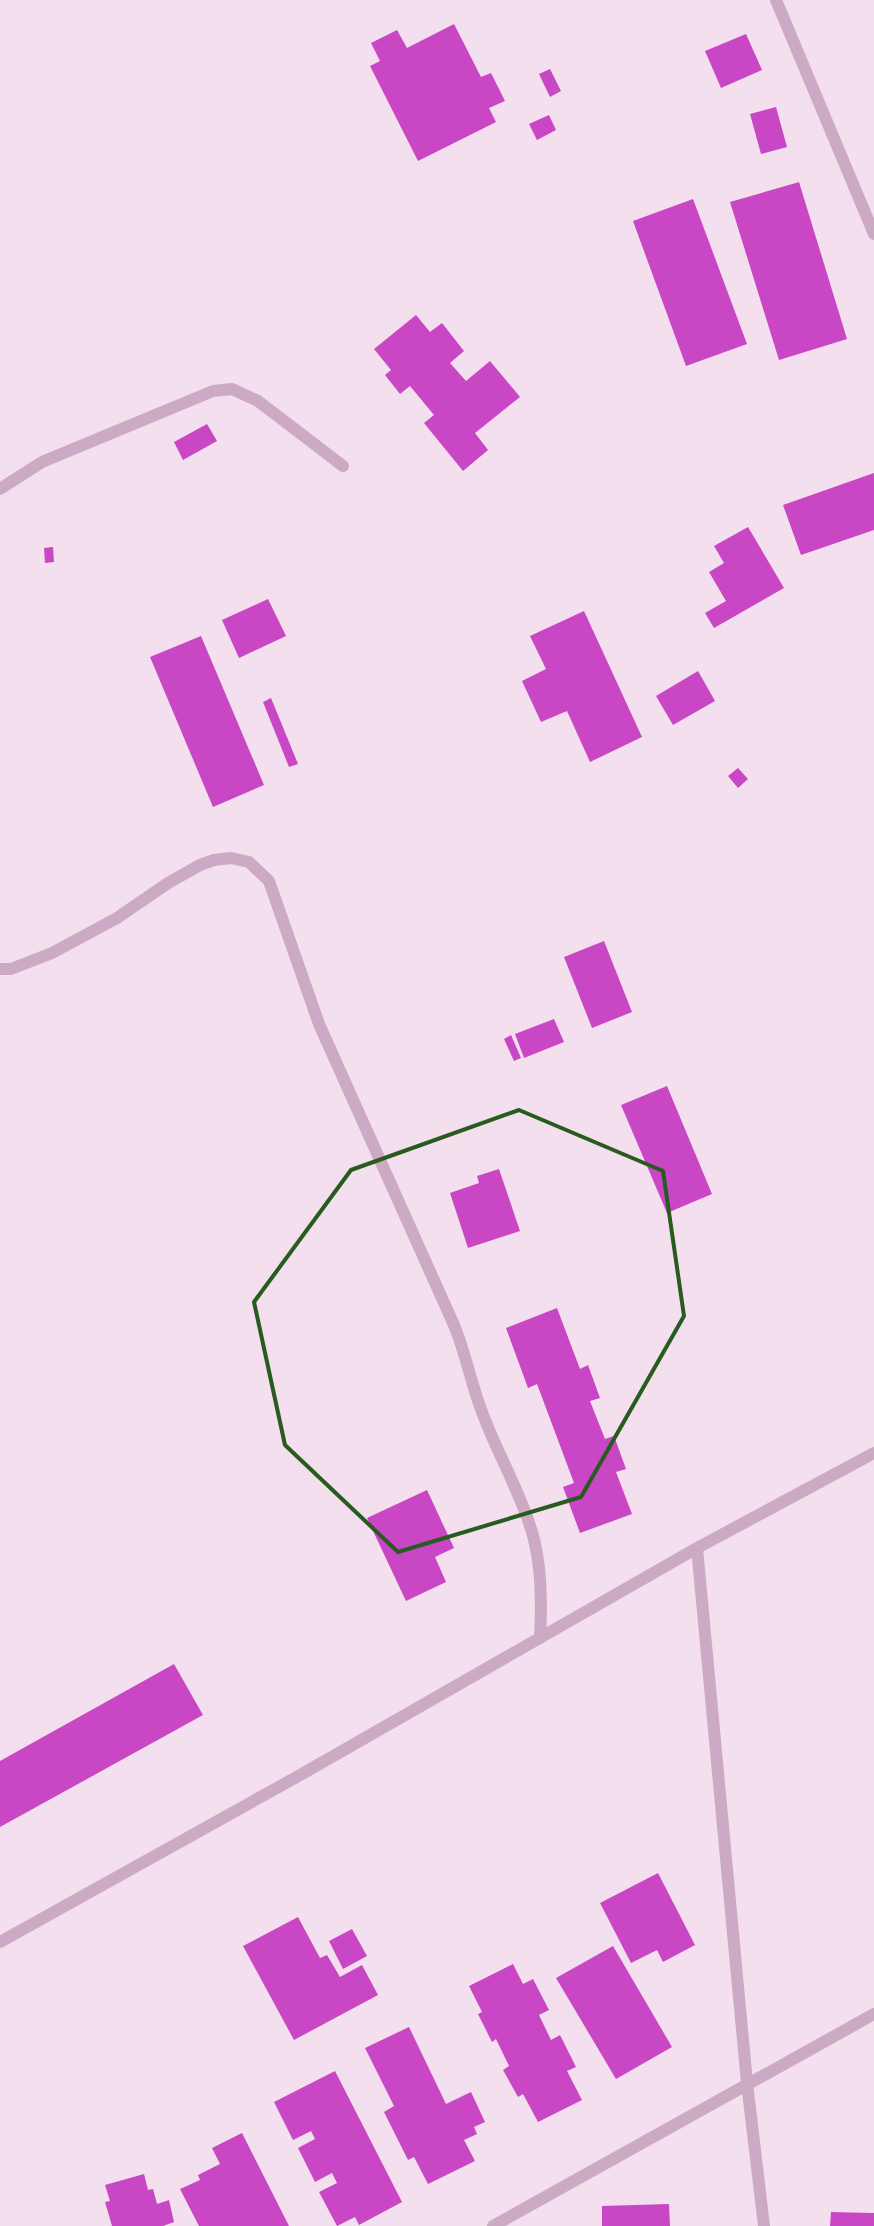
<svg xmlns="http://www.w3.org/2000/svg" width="874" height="2226" viewBox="0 0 874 2226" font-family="Montserrat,sans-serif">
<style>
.building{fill:#c947c5}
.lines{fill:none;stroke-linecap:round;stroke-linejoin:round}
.minor{stroke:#ccaac4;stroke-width:12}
.marked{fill:none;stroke:#275c1e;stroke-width:4;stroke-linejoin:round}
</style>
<rect width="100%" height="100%" fill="#f3dfed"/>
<path class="building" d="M454 24 481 77 491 73 505 101 489 108 496 122 418 161 370 66 380 61 371 43 397 30 407 48Z
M746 34 762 70 721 88 705 51Z
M550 69 561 91 550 97 539 74Z
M776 107 787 147 761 154 750 114Z
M549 115 556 130 537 140 529 124Z
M799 182 847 339 779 360 730 202Z
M693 199 747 344 686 366 633 221Z
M416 315 430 332 442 323 464 351 450 363 466 381 490 361 520 397 475 433 488 450 463 471 424 423 434 415 410 386 400 394 385 375 391 370 374 349Z
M207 424 217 441 183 460 174 442Z
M874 473V530L801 555 783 505Z
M748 527 784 588 714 628 705 613 726 601 709 572 724 563 714 546Z
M53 547 54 562 45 563 44 548Z
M268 599 286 636 239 658 222 620Z
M584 611 642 737 590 762 567 711 541 722 522 681 546 669 530 636Z
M201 636 264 785 213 807 150 657Z
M698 671 715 701 673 725 656 696Z
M271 698 298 764 289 767 263 702Z
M738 768 748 779 738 788 728 776Z
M604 941 632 1012 592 1028 564 957Z
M554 1019 564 1042 524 1058 515 1034Z
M511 1035 521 1058 514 1061 504 1039Z
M667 1086 712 1194 667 1213 621 1105Z
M499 1169 520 1231 468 1248 450 1193 479 1183 477 1176Z
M557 1308 580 1369 588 1365 600 1398 590 1401 605 1439 614 1436 626 1469 616 1472 632 1514 580 1533 563 1487 574 1483 537 1384 528 1388 506 1328Z
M427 1490 454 1548 435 1557 446 1582 406 1601 367 1518Z
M174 1664 203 1715 0 1827V1761Z
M658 1873 695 1945 663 1962 657 1950 631 1963 600 1903Z
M298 1917 320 1958 327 1955 340 1977 362 1965 378 1995 294 2040 243 1946Z
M352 1929 367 1956 343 1969 329 1941Z
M613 1946 672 2047 616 2079 556 1978Z
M513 1964 523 1984 533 1979 549 2010 539 2015 551 2040 560 2035 576 2067 567 2071 582 2100 538 2122 523 2094 518 2097 503 2070 509 2066 496 2039 492 2042 478 2014 482 2012 469 1986Z
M409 2027 446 2104 471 2092 485 2122 474 2127 477 2134 464 2140 475 2161 428 2184 414 2157 408 2160 384 2112 394 2106 365 2048Z
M335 2071 402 2202 359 2225 355 2217 337 2226 319 2192 337 2183 332 2173 315 2182 298 2148 315 2139 311 2131 293 2140 274 2102Z
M242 2133 289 2226H199L180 2189 200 2180 198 2175 220 2164 212 2148Z
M144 2174 148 2190 153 2189 157 2204 169 2200 174 2222 163 2226H112L105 2202 110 2201 105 2185Z
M669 2204 670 2226H602V2206Z
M831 2212 874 2213V2226H830Z"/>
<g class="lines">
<path class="minor" d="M776 0 874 234
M0 489 42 462 213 391 232 389 258 401 343 466
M0 969H11L52 953 117 918 168 883 200 865 214 860 231 858 249 862 269 881 319 1024 454 1325C466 1354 471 1384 482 1412 497 1453 520 1491 532 1532 542 1566 542 1603 540 1638
M697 1548 747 2083 764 2226
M0 1942 302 1774 697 1548 874 1453
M493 2226 874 2014"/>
</g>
<path class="marked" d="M519 1110 663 1171 684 1316 581 1497 398 1552 285 1445 254 1302 351 1170Z"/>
</svg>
